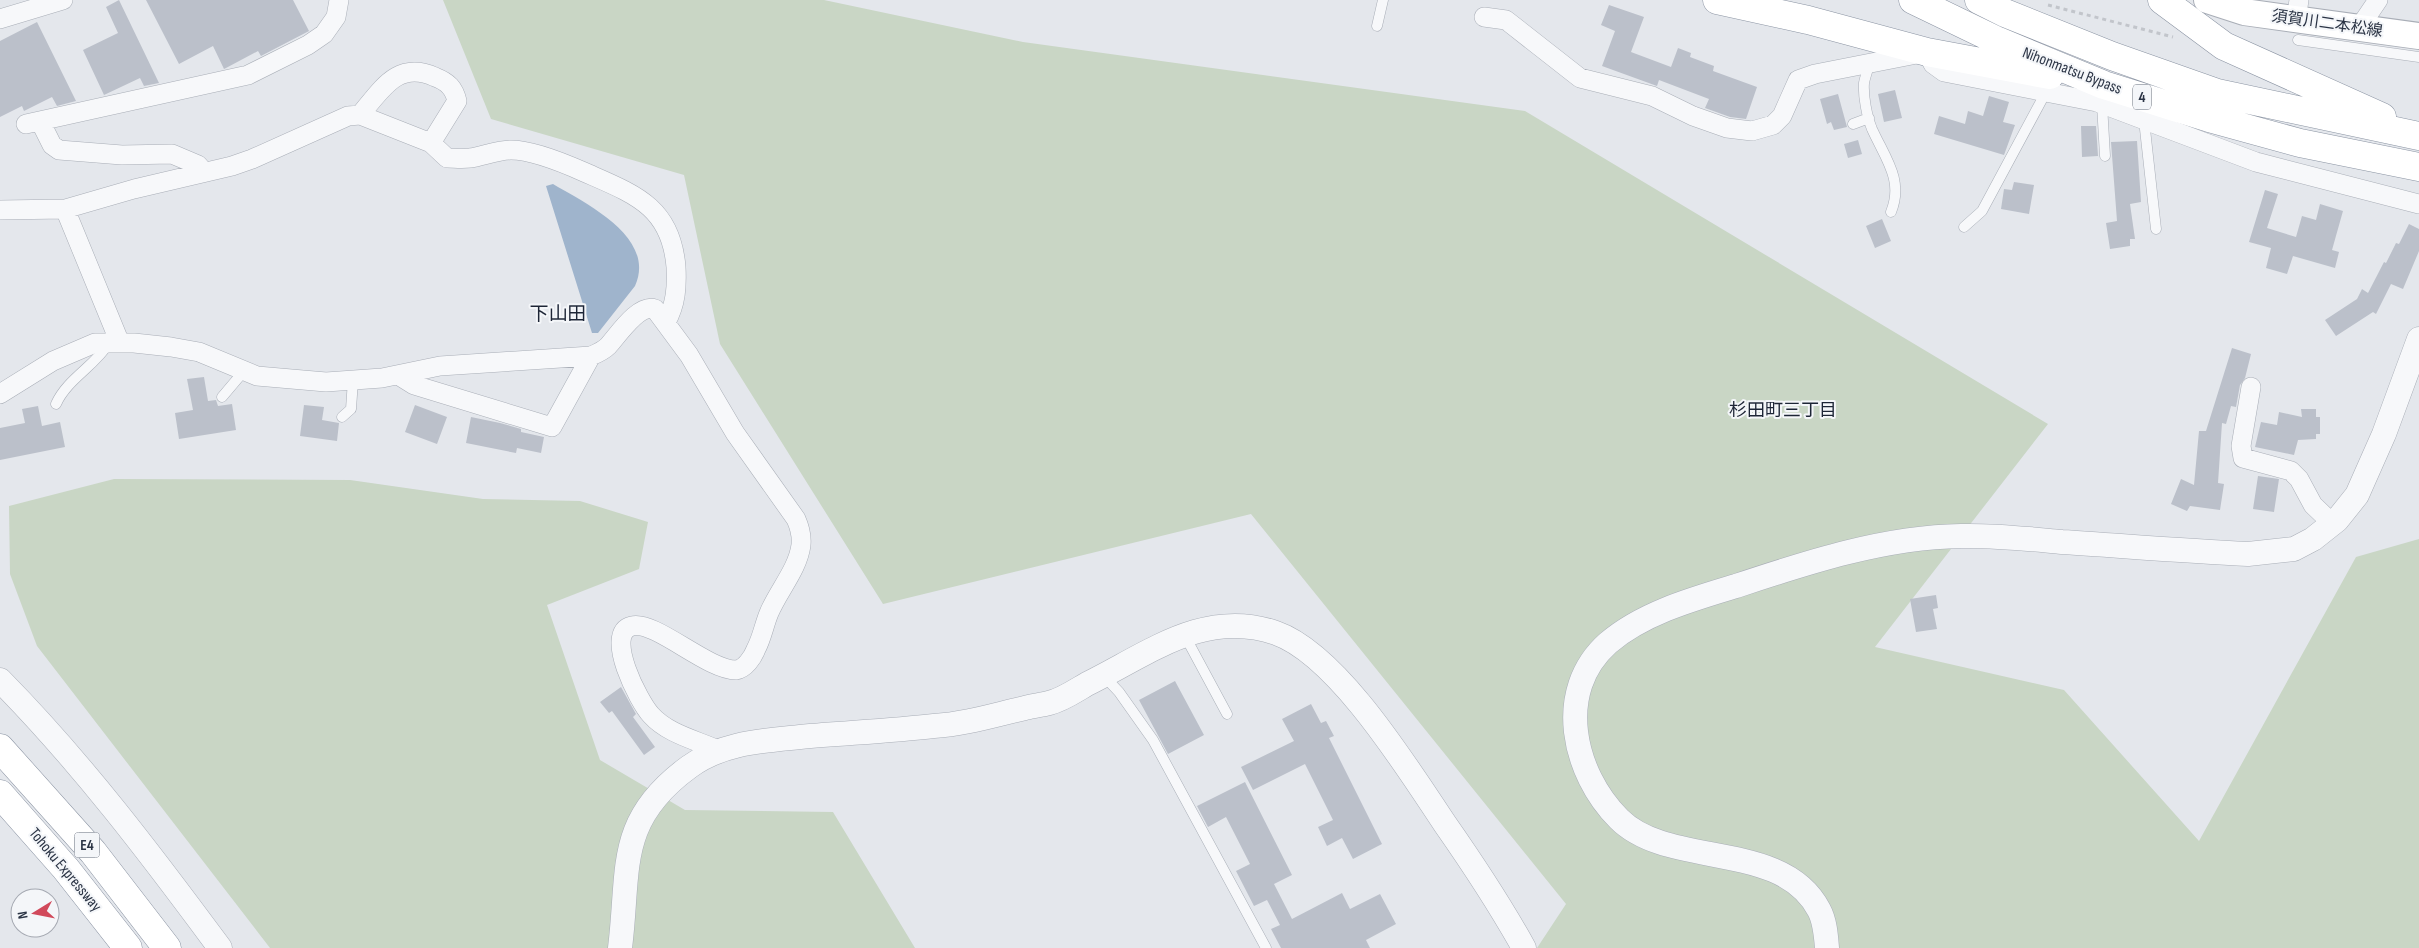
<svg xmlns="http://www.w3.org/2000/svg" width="2419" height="948" viewBox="0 0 2419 948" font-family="'Sofia Sans Condensed','Noto Sans JP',sans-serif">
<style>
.green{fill:#c9d6c5}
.water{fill:#9fb4cc}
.building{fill:#bbc0ca}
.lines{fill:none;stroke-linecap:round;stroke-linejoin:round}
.service-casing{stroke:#a9aeb7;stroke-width:11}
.minor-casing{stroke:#a9aeb7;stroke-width:20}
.tertiary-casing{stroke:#a9aeb7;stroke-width:25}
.secondary-casing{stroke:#a9aeb7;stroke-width:28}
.trunk-casing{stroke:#8b94a3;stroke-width:29}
.motorway-casing{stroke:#8b94a3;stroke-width:29}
.path{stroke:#c2c5cb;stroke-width:3;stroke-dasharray:4 4;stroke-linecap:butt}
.service{stroke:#f7f8fa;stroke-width:10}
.minor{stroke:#f7f8fa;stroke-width:19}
.tertiary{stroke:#f7f8fa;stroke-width:24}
.secondary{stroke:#fff;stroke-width:26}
.trunk{stroke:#fff;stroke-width:28}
.motorway{stroke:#fff;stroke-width:28}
.labels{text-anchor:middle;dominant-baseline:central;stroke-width:4;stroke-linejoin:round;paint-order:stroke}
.shield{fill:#f4f6f9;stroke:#676e7b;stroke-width:1}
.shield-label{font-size:15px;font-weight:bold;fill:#2b3445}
.street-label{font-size:16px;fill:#2b3445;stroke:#f4f6f9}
.neighbourhood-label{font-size:18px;fill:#1d2536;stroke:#f4f6f9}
.quarter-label{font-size:19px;fill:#1d2536;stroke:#f4f6f9}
</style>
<rect width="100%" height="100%" fill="#e4e7ec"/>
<path class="green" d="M443 0H824L1023 42 1525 111 2048 424 1875 647 2064 690 2199 841 2356 557 2419 539V948H1537L1566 904 1251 514 883 604 720 344 684 175 491 119Z
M114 479 350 480 483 499 580 501 648 522 639 569 547 605 600 760 685 810 833 812 915 948H270L37 646 10 574 9 506Z"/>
<path class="water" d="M553 184C585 203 657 237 635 286L598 333H592L546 186Z"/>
<path class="building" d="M119 0 159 83 144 86 140 78 104 95 83 50 118 33 106 7Z
M146 0H293L309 31 261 56 258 51 226 68 224 69 213 46 179 64Z
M1609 5 1644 17 1631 52 1671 67 1678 48 1691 53 1690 57 1714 66 1713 71 1757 87 1746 119 1730 117 1705 108 1709 99 1659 80 1657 86 1602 66 1615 31 1601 25Z
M37 22 76 101 57 106 52 97 24 111 22 106 0 117V41Z
M1895 90 1902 118 1884 122 1878 94Z
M1838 94 1847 127 1834 130 1831 122 1827 124 1820 99Z
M1989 96 2009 102 2003 122 2015 125 2004 155 1934 134 1939 116 1965 124 1968 111 1983 116Z
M2081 126H2096L2098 156 2082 157Z
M1858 140 1862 154 1848 158 1844 144Z
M2137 141 2141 202 2130 204 2135 239H2130V246L2110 249 2106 223 2117 221 2111 142Z
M2014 182 2034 185 2029 214 2001 209 2004 189 2012 190Z
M2265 190 2278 194 2267 228 2296 237 2302 216 2316 220 2320 204 2343 211 2332 250 2339 252 2335 268 2293 256 2287 274 2266 268 2271 248 2249 242Z
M1882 219 1891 241 1875 248 1866 226Z
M2409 224 2419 229V251L2403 289 2391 284 2376 314 2373 312 2336 336 2325 320 2357 299 2362 289 2368 293 2384 262 2386 263 2396 243 2399 244Z
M2232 348 2251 354 2245 378 2240 385 2236 407 2231 406 2226 424 2222 423 2218 483 2224 484 2220 510 2190 506 2187 511 2171 504 2181 479 2194 485 2199 431H2206Z
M204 377 208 401 216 400 218 406 232 404 236 430 179 439 175 413 193 410 187 379Z
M304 405 324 407 322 420 339 423 337 441 300 436Z
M415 405 447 417 437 444 405 432Z
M38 406 42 426 60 422 65 447 0 460V428L25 423 22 409Z
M2301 409H2316V417H2320V434H2316V439L2298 440 2294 455 2255 447 2261 422 2277 425 2279 412 2302 417Z
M471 417 500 423 521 429V432L544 437 541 453 517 448 516 453 466 443Z
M2258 476 2279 479 2274 512 2253 509Z
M1936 595 1938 608 1933 609 1937 629 1916 632 1910 599Z
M1175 681 1204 735 1168 754 1139 700Z
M621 687 636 714 633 717 655 747 644 755 612 711 609 713 600 702Z
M1311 704 1321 723 1326 721 1334 736 1329 738 1382 844 1353 859 1342 838 1327 846 1318 827 1333 820 1305 764 1253 790 1241 767 1294 741 1282 719Z
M1245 782 1292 875 1274 884 1292 919 1342 893 1350 909 1380 894 1396 924 1366 940 1370 948H1281L1271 929 1280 925 1267 900 1254 906 1236 871 1250 864 1226 817 1208 827 1197 806Z"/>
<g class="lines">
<g class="service-casing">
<path id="service" d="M1377 26 1383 0
M2298 40 2419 57
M1869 64C1868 70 1865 77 1864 83 1863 96 1867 117 1872 129 1885 158 1904 180 1891 212
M2102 104 2105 156
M2144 120 2156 229
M1853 124 1869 118
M1964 227 1982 211 2046 92
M222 397 244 371
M56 404C67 379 95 366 109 343
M342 417 351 409 353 380
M1185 636 1227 714
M1104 676 1119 692 1153 740 1266 948"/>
</g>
<g class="minor-casing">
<path id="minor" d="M1484 17 1506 20 1580 78 1652 96 1693 116 1727 128 1752 131 1773 125 1782 116 1798 80 1815 74 1927 52 1933 64 1944 72 2097 102 2256 162 2419 204
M0 19 63 0
M2296 20 2299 0
M2359 28 2378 0
M360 115C382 89 398 60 435 77 448 82 454 88 457 101L431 143
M40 121 52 145 59 150 122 155 172 154 198 165 204 172
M26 124 248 75 308 45 324 34 336 17 339 0
M65 209 120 343
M0 210 65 209 134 189 232 166 252 159 348 116 360 115 431 143 447 158C454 158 462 159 470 158 483 156 498 150 511 150 531 150 566 164 584 172 634 194 671 206 676 267 677 287 676 304 666 322
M398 375 414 385 552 427 591 356
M2251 387 2241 446 2243 458 2291 471 2299 479 2313 505 2333 524
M0 394 53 361 95 343H134L171 347 199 352 257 376 326 382 382 378 440 366 591 356C598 353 603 351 608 346 618 335 639 303 655 309L689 355 735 433 796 519C800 528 802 535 801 545 798 569 778 591 769 613 764 625 762 638 756 649 753 657 745 669 736 670 707 670 655 620 632 626 603 633 639 702 651 715 668 734 696 740 718 750"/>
</g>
<g class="tertiary-casing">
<path id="tertiary" d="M0 680C81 762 152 856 220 948
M620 948C630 869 615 821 689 767 721 743 761 741 800 737 844 733 890 731 934 726 966 724 994 715 1025 708 1032 706 1041 705 1049 703 1062 700 1075 691 1087 684 1148 654 1205 608 1276 633 1338 655 1408 769 1445 824 1473 864 1500 905 1524 948
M1827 948C1826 935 1825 921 1819 910 1782 839 1669 869 1619 819 1573 773 1554 691 1608 643 1643 613 1693 599 1736 586 1808 562 1885 537 1961 536 1995 535 2029 539 2062 542 2124 546 2186 551 2248 554L2294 549 2313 539 2337 520 2357 495 2384 434 2419 339"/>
</g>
<g class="secondary-casing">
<path id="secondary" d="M2207 0 2244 12 2419 36"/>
</g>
<g class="trunk-casing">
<path id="trunk" d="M1717 0 1808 20 1927 52 2050 75
M1913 0 1998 41 2104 85 2209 118 2300 143 2419 167
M1979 0 2005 13 2112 56 2217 93 2419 136
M2162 0 2224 46 2382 117"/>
</g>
<g class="motorway-casing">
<path id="motorway" d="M0 748 93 852 167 948
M0 794 66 869 128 948"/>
</g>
<path class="path" d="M2048 5 2173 37"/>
<use href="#service" class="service"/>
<use href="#minor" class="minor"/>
<use href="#tertiary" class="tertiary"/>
<use href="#secondary" class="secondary"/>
<use href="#trunk" class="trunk"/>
<use href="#motorway" class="motorway"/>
</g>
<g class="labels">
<g class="shield">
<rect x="2133" y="84.5" width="18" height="25" rx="4"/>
<rect x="74.5" y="832.5" width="25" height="25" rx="4"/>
</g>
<g class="shield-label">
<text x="2142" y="97">4</text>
<text x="87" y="845">E4</text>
</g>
<g class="street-label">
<text transform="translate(2327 24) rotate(8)">須賀川二本松線</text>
<text transform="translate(2072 71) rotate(21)">Nihonmatsu Bypass</text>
<text transform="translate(65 870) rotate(50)">Tohoku Expressway</text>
</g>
<g class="neighbourhood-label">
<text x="1783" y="410">杉田町三丁目</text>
</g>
<g class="quarter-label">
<text x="558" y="314">下山田</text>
</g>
</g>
<g transform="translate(35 913) rotate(260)"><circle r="24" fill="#f4f6f9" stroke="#a4a8b1"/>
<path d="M0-4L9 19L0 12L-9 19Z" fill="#d1495b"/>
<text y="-8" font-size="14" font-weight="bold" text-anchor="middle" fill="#2b3445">N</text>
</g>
</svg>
